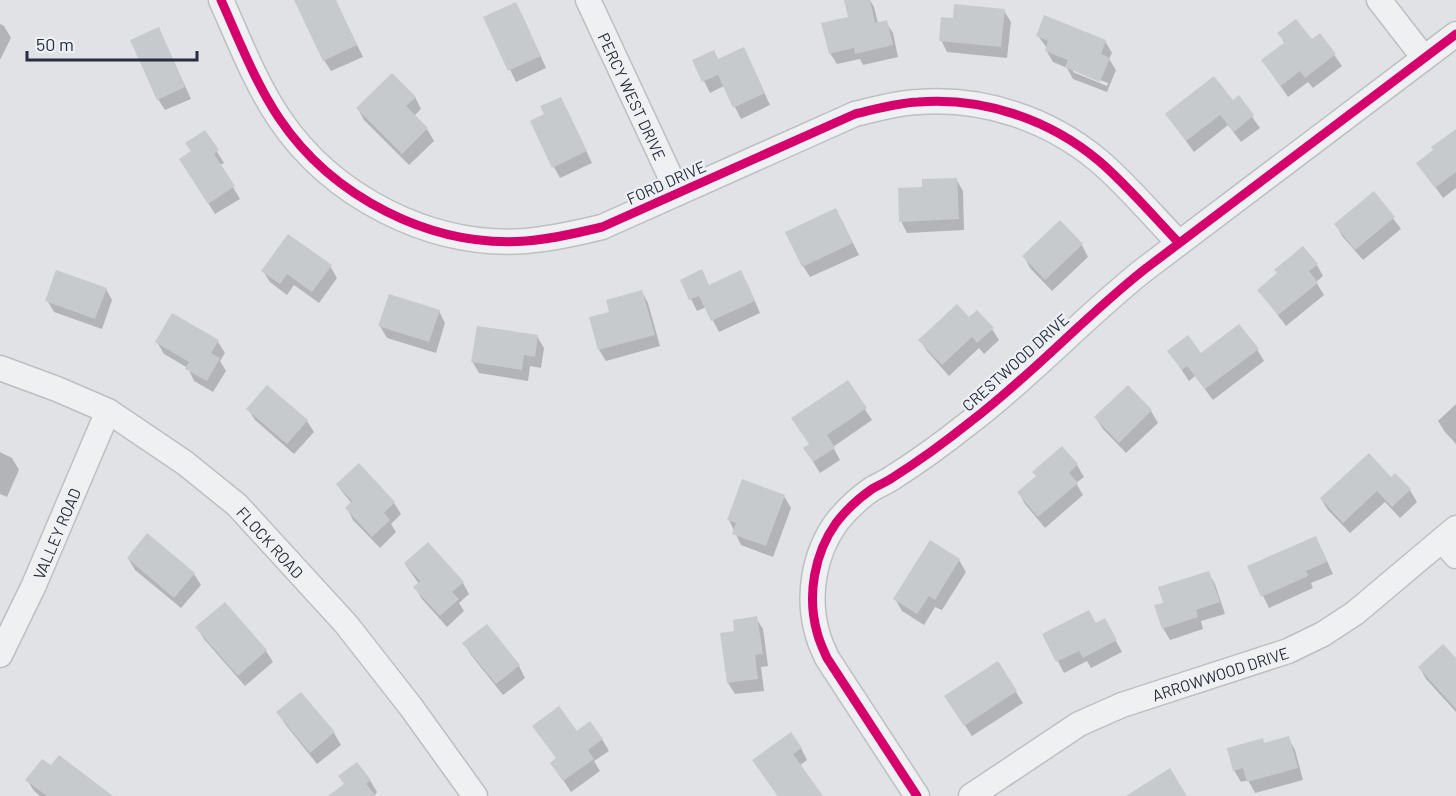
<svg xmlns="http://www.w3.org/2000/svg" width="1456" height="796" viewBox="0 0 1456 796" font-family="Barlow,sans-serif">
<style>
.shadow{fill:#0003;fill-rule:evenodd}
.building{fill:#c7cacd}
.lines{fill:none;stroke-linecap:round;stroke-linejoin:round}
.minor-casing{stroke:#bdbfc2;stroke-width:27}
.minor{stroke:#eff0f1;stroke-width:24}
.cycleway-casing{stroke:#edf0f5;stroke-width:13}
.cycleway{stroke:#d6006c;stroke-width:9}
.labels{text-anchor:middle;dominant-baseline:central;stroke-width:4.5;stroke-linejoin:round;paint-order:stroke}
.street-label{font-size:16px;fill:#282e3d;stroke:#edf0f5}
</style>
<rect width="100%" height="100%" fill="#e0e2e5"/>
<path class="shadow" d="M307 0H335L363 57 331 71 324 60Z
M845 0H870L874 7 878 23 886 22 893 33 898 57 863 65 860 59 837 64 830 53 850 18Z
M1004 11 1011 22 1007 58 947 52 941 40 954 20Z
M522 15 546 68 516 82 485 18Z
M0 24 4 26 11 38 0 60Z
M159 29 191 99 165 110 158 99Z
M1279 33 1312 42 1320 35 1342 66 1313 88 1308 82 1288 97 1263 61 1285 44Z
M1038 36 1105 41 1112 53 1109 59 1116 70 1107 92 1073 79 1067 68 1053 62 1046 50 1047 48ZM1073 69 1108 83 1107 86 1073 72Z
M694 61H750L770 105 741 119 724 86 710 93Z
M415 97 421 109 414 116 427 129 434 141 409 165 364 120 358 109Z
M1238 97 1260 128 1241 142 1228 125 1194 152 1167 115 1232 102Z
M567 110 592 163 560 178 554 167Z
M1456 131V188L1443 198 1418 163Z
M205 132 224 163 220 165 240 199 215 214 188 171 193 152Z
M956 179 963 191 964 230 907 233 901 221 924 188Z
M1374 193 1401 229 1363 260 1342 236 1336 224Z
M842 221 859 255 810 277 803 266Z
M1082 245 1088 257 1052 291 1030 268 1024 256Z
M1317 265 1323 276 1316 282 1324 295 1286 326 1259 290Z
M330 266 337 278 319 303 294 285 287 295 270 282 263 271Z
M682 281 710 286 747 283 760 313 719 332 706 307 697 311Z
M106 289 112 300 102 329 54 312 47 300Z
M642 292 648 303 660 346 606 361 599 350 611 313Z
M439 311 445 323 436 353 387 338 380 326Z
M969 319 992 329 999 340 984 354 979 348 949 376 927 351 920 340Z
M537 336 544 348 541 368 530 366 528 381 479 373 472 361Z
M157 342H218L225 353 220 361 226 371 213 392 194 381 188 368 164 354Z
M1257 349 1264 361 1213 400 1195 376 1189 381 1169 351 1201 355Z
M847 382 872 420 833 447 840 460 820 473 812 460 810 445Z
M1128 387 1151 411 1158 423 1126 453 1103 429 1096 418Z
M1456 404V444L1445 432 1438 421Z
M248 409 307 421 314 432 294 454 255 420Z
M1062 448 1077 465 1084 477 1076 483 1083 495 1045 528 1025 504 1019 493 1037 477Z
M0 452 12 458 19 470 7 497 0 494Z
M1395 475 1410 490 1417 502 1400 518 1385 502 1350 533 1328 510 1321 499 1391 479Z
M337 485 394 503 401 514 391 524 396 532 380 548 353 520 347 508 352 504Z
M784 496 791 508 773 557 741 545 729 520Z
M1322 550 1333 574 1311 583 1313 588 1269 608 1249 567Z
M128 558 194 574 201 585 181 608 135 570Z
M959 560 966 572 942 610 935 607 924 625 902 611 895 599Z
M405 564 463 583 469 594 459 603 464 611 447 627 422 599 415 587 419 584Z
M1208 572 1215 584 1225 614 1201 621 1203 629 1170 640 1163 628 1165 604Z
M756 618 763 629 768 666 761 667 764 691 735 694 728 683 721 635 736 632Z
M1096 624 1111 632 1122 652 1091 668 1087 661 1064 673 1044 634Z
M487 626 519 666 525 678 503 695 471 655 464 643Z
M197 628 266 651 273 662 245 686 204 639Z
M1456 660V712L1426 679 1420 668Z
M1016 692 1023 703 972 736 953 708Z
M301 694 334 733 341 745 317 764 285 724 278 713Z
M576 733 602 739 609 751 594 761 600 771 571 792 552 763 557 759Z
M1288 738 1295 750 1303 780 1255 793 1248 780 1241 782 1234 770 1262 740 1265 744Z
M801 748 807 760 799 766 821 796H778L761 772Z
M27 780 105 796H40L34 791Z
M370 780 377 792 374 796H331Z"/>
<path class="building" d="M294 0H336L357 45 323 61Z
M844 0H870L875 23 887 20 893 45 855 54 854 48 829 54 821 23 848 17Z
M516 2 541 56 508 71 483 17Z
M954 4 1005 9 1001 47 939 41 941 17 953 18Z
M1044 15 1106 40 1101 54 1110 58 1100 82 1065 67 1068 60 1045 51 1048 41 1036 36Z
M1296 19 1312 39 1320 33 1336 54 1305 78 1300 71 1281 86 1261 60 1285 42 1277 33Z
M159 27 185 87 157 100 130 40Z
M744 47 765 93 733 108 718 75 702 82 692 60 714 50 718 59Z
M392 73 416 97 406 106 428 128 402 154 356 108Z
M1214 76 1233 100 1239 95 1254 115 1234 132 1220 115 1186 141 1165 114Z
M561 97 587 151 552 168 530 121 544 114 540 106Z
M1456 129V172L1435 188 1416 163 1433 150 1431 147Z
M205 130 219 150 214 154 235 186 208 204 179 159 191 151 185 143Z
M957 178 959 219 899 222 898 188 922 187V179Z
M1374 191 1395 217 1355 250 1334 224Z
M836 208 853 243 802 267 785 232Z
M1060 220 1083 244 1045 280 1022 256Z
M288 234 332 265 312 292 287 274 280 284 261 271Z
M1303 246 1318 264 1309 271 1318 283 1278 315 1257 290 1277 273 1274 270Z
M702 269 709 285 741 270 755 301 711 321 699 296 689 300 680 280Z
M56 270 107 288 95 319 45 301Z
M642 290 655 335 598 350 589 317 609 312 606 300Z
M389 294 440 310 429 342 378 326Z
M957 304 969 317 977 310 994 328 977 343 972 337 942 365 918 340Z
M172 313 219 340 211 353 220 358 207 381 185 369 189 362 155 342Z
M1239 324 1259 349 1205 389 1187 366 1182 370 1167 351 1188 335 1201 353Z
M477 326 538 335 535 357 524 355 522 370 471 362Z
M848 380 867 408 827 435 835 448 813 462 803 448 809 444 791 418Z
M267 385 308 420 287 444 246 409Z
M1128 385 1152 410 1119 443 1094 417Z
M1062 446 1078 464 1069 473 1078 483 1038 517 1017 492 1036 476 1032 472Z
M1369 453 1391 477 1395 473 1411 489 1392 507 1377 491 1343 523 1320 498Z
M359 463 395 502 384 513 390 520 372 537 345 508 352 501 336 484Z
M742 479 785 495 766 546 732 534 736 523 727 520Z
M147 533 195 573 174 598 127 558Z
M1316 536 1327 562 1306 571 1308 576 1261 597 1247 566Z
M930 540 960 559 935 600 929 596 917 614 893 599Z
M428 542 464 582 452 592 459 599 440 616 413 587 420 581 404 563Z
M1209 571 1220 602 1196 610 1198 617 1162 629 1154 605 1163 603 1158 587Z
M225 602 267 650 238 676 195 627Z
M1089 610 1096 623 1105 618 1117 640 1083 658 1079 651 1056 662 1042 634Z
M757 616 763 654 755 655 758 679 727 683 720 633 734 631 733 620Z
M487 624 520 665 496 684 462 643Z
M1443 644 1456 658V709L1418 667Z
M998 661 1017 691 964 726 944 696Z
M301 692 335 732 310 753 276 712Z
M559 706 577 731 590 721 603 739 588 750 594 759 563 781 550 763 556 758 532 726Z
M791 732 802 748 793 754 823 796H778L752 760Z
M1289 736 1298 768 1247 782 1243 768 1233 771 1227 748 1263 738 1264 743Z
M59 755 113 796H47L25 780 42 759 51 765Z
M357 762 371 780 366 784 376 796H328L344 784 338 776Z
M1170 768 1187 796H1126Z"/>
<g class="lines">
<g class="minor-casing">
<g id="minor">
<path d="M221 0C239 40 255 82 279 118 332 197 431 248 526 241 552 239 577 233 602 227L855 114C876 109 896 103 918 102 983 97 1049 119 1099 161 1126 184 1154 217 1179 243"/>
<path id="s1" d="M588 0 678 193"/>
<path d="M1379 0 1424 58"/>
<path id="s2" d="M0 368 57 389 108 411 185 463 237 505 346 624 411 707 475 796"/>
<path d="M1442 540 1456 556"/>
<path id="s3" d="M0 655 34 585 108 411"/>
<path d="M917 796 827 658C823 649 819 641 817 632 807 596 814 554 836 523 846 510 859 498 872 489 879 485 886 482 892 478 919 461 945 442 970 422 1032 375 1084 317 1145 269L1456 34"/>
<path id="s4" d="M971 796 1079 724 1122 705 1288 651 1323 634 1355 613 1456 528"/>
</g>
</g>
<use href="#minor" class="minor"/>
<g class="cycleway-casing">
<path id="cycleway" d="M221 0C239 40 255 82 279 118 332 197 431 248 526 241 552 239 577 233 602 227L855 114C876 109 896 103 918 102 983 97 1049 119 1099 161 1126 184 1154 217 1179 243
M917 796 827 658C823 649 819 641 817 632 807 596 814 554 836 523 846 510 859 498 872 489 879 485 886 482 892 478 919 461 945 442 970 422 1032 375 1084 317 1145 269L1456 34"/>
</g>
<use href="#cycleway" class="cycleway"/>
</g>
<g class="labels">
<g class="street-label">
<text stroke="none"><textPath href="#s1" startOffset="106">PERCY WEST DRIVE</textPath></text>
<text transform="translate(666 182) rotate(-24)">FORD DRIVE</text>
<text transform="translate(1015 362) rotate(-42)">CRESTWOOD DRIVE</text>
<text stroke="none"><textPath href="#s3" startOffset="134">VALLEY ROAD</textPath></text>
<text stroke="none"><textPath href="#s2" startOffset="326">FLOCK ROAD</textPath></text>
<text stroke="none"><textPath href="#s4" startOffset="280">ARROWWOOD DRIVE</textPath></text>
</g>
</g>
<path d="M27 51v9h170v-9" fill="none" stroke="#282e3d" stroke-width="3"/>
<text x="36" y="51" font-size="18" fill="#282e3d" stroke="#edf0f5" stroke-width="4.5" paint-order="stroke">50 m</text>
</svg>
